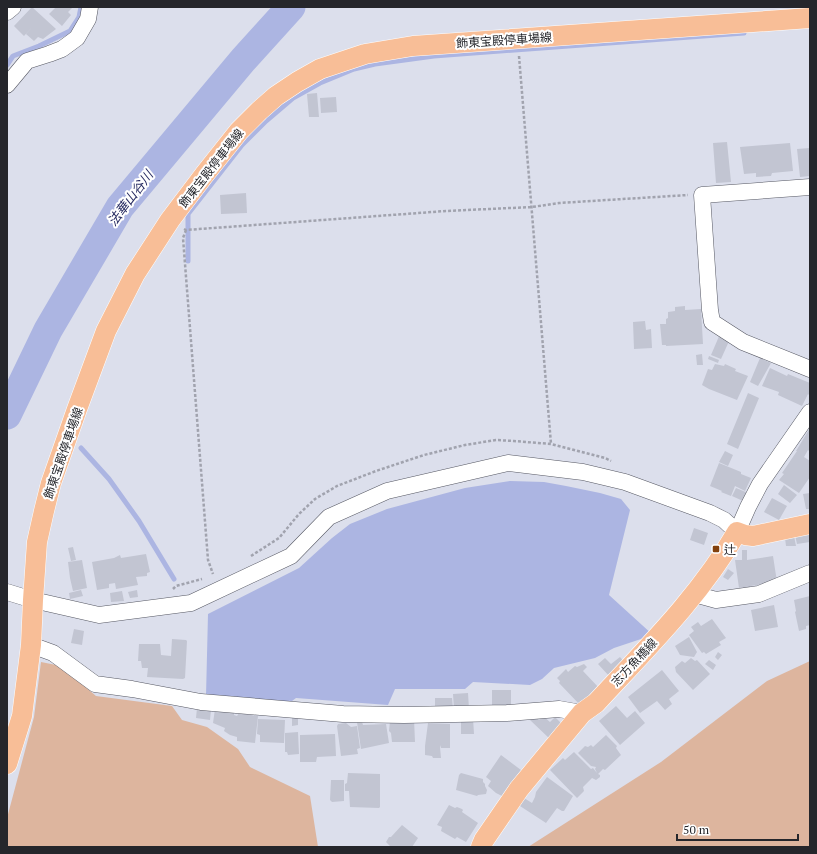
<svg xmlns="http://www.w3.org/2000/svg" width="817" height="854" viewBox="0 0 817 854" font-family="'PT Serif','Noto Sans JP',serif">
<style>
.green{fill:#ddb59e}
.water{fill:#acb5e2}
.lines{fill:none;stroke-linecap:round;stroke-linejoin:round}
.stream{stroke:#acb5e2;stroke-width:5}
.river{stroke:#acb5e2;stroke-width:29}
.building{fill:#c2c5d2}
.minor-casing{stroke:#565863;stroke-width:17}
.major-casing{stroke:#fff;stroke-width:21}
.path{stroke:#a1a3ae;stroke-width:2.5;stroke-dasharray:3 2;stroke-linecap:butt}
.minor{stroke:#fff;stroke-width:16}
.major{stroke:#f8be97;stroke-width:20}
.poi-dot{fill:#83410d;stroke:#fff;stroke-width:1.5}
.labels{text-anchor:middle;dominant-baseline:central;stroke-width:4;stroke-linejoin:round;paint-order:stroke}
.street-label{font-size:12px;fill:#25262b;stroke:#fff}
.poi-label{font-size:12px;fill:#25262b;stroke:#fff;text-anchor:start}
.water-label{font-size:13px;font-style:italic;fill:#272b61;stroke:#fff}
</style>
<rect width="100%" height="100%" fill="#dcdfec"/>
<path class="green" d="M810 661V847H528L661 762 767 681Z
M41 662 61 666 96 696 172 706 182 720 207 727 238 749 250 767 310 796 318 847H7V818L34 717Z"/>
<path class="water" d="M510 481 544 482 566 486 600 493 621 499 630 510 609 595 653 635 614 648 595 658 554 668 542 679 530 685 473 682 465 689H395L388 705 296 698 288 704 206 696 208 614 299 568 332 538 350 524 387 509 465 488Z"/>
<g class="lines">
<path class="stream" d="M7 65 13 56 39 46 70 31 79 17 81 7
M188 261V214L242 145 266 121 293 98 320 83 354 69 375 64 434 56 744 33
M81 448 109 479 139 521 174 579"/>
<path class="river" d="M7 415 48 330 120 207 243 60 291 7"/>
</g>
<path class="building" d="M32 7 56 29 43 39 38 37 34 41 26 34 33 26 24 36 14 26Z
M56 7H73L68 12 71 15 62 26 49 14Z
M317 93 319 117H309L307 94Z
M336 97 337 112 321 113 320 98Z
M727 142 731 182 716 183 713 143Z
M790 143 793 171 772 173 771 176 756 177V173L744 174 740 147Z
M810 148V176L800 177 797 149Z
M246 193 247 213 221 214 220 195Z
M685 306V310L701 309 703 344 666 346V345H662L660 324H666V319L668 318V312L675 311V307Z
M645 321 646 330 651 329 652 348 634 349 633 322Z
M720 334 730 339 721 359 711 355Z
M702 354 703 365H697L696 355Z
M709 356 719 360 718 363 708 359Z
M760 358 771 363 758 386 750 382Z
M715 364 724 366 725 364 736 369 735 371 748 376 737 400 709 389 702 385 708 369 712 370Z
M770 368 787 376 788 374 810 383V393L809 395 808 394 802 406 778 395 779 392 762 386Z
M748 393 759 398 738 449 727 444Z
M810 428V452L808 450 804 457 810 461V477L799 493 779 480 784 474 782 473 797 451H796Z
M725 451 733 455 728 466 719 462Z
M719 463 741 472V474L751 478 745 491 735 486 731 496 721 492 722 491 710 486Z
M784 485 797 495 790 503 778 494Z
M736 488 748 493 743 501 732 496Z
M810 493V509H806L803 494Z
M772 498 787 506 779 520 764 512Z
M694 528 708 533 704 545 690 540Z
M810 532V542L797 544 795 535Z
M794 536 796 546H786L785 538Z
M73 547 76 560 71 561 68 548Z
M742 550H747V560L773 556 777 582 750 586V591L744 592 743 587 739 588 735 560H742Z
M146 554 150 572 147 573V576L136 577 138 585 116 589 115 583 109 584V588L97 590 92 562 114 558 120 555 121 558Z
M82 560 87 588 73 591 70 578 68 562Z
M728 569 734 573 728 580 723 577Z
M81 590 83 596 70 599 69 593Z
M137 590 138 597 130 598 128 592Z
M122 591 124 601 111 602 110 593Z
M810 596V625L806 626V629L799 631 795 612 796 611 794 600Z
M774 605 778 627 755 631 751 610Z
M712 619 726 638 719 642 721 645 706 654 704 652 702 653 689 635 694 631 691 627 698 622 701 626Z
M74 629 84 631 82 645 71 643Z
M689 637 697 652 694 657 680 655 675 646Z
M172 639 186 640 187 641 185 678 183 679 147 677 148 668H142L141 661H138L139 644H160L161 655 171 656Z
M718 652 722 655 718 660 715 657Z
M620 657 626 664 610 677 598 664 605 658 611 664Z
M691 658 695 661 697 660 710 674 693 690 676 672 675 667 682 661 685 663Z
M709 660 716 665 713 670 705 664Z
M584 664 587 667 583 671 600 689 581 706 559 683 560 681 557 678 566 669 568 672 575 666 577 667Z
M662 670 679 691 669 699 672 704 665 710 657 701 640 713 628 697Z
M492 690H511V708L492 707Z
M468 693 469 709H454L453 694Z
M435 698H452L453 710H435Z
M616 706 627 718 635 711 645 723 620 745 599 721Z
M197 708 211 710 210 720 196 718Z
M215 709 234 711V715L237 716 239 713 258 716 255 743 237 741V737L230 735 224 731 225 728 213 723Z
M534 715 539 720 543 716 550 722 555 717 564 726 551 740 530 720Z
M298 716V725L292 726V717Z
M461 718H473L474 734H461Z
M258 719 285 720 284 743 260 742V735L257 734Z
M414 719 415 742H392L391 733 389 731 390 721Z
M357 722H362L363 725 386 724 389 743 361 749Z
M346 723 351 727 357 726 360 748 357 749 358 754 341 756 337 726 338 724Z
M428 723 450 724V748H441L440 745V747L425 746Z
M298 732 299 754 288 755 287 752H285V733Z
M335 734 336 756 317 757 316 762H300V735Z
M606 735 617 746 616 748 621 755 605 770 603 769 598 774 600 775V777L596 780 592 778 583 787 584 791 577 798 550 770 563 758 565 760 574 752 591 769 593 768 597 773 595 769 596 767 591 766 578 753 585 746 588 747 591 745 593 747Z
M425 746 440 747 441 758H433L432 756 425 755Z
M501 755 521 770 509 786 504 797 496 793 488 786 491 781 486 777Z
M348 773 380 774V807L379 808 350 807 349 791H345V784L347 783Z
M461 773 483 779V782L485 784V786L487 790 486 794 478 795 477 796 456 790 459 775Z
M547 777 573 796 564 811H562L557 808 546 823 520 806V804L524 798 532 803 535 797 536 792Z
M331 780H344V801L332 802 330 800Z
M449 805 455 808 457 807 462 809 463 810 462 812 478 823 466 842 457 837 455 839 441 831 442 827 437 825Z
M402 825 418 838 412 847H391L386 842 389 837H391Z"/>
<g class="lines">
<g class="minor-casing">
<path id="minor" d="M7 12 13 7
M7 85 27 61 49 54 62 49 77 38 88 19 90 7
M810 187 702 195 708 282 710 310 712 322 743 342 810 369
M7 592 33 600 99 615 191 603 291 556 329 517 387 491 508 463 583 472 625 482 710 513 724 520 737 532 748 507 760 484 810 412
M694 594 716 600 759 594 810 573
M31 645 53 653 95 684 132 689 201 702 343 714 404 715 507 713 559 709 582 713"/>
</g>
<g class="major-casing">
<path id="major" d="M7 764 22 716 31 645 33 600 37 542 44 511 51 483 77 409 106 331 135 274 170 220 204 175 239 131 259 111 276 96 297 82 320 69 365 54 413 46 810 18
M481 847 484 840 519 789 582 713 596 703C646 649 700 596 737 532L745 535 753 536 810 524"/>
</g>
<path class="path" d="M519 56 551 444
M184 229 186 230 446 211 532 207 559 203 688 195
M186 230 183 238 208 560 213 574
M251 556 279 538 299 514 315 499 337 486 376 471 424 455 465 445 496 440 514 441 551 444 605 458 611 461
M173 589 176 586 202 579"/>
<use href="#minor" class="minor"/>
<use href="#major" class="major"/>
</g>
<rect class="poi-dot" x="712" y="545" width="8" height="8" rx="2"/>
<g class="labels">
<g class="street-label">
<text transform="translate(504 40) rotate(-4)">飾東宝殿停車場線</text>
<text transform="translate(211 168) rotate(-52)">飾東宝殿停車場線</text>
<text transform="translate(63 453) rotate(-71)">飾東宝殿停車場線</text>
<text transform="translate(634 662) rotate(-47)">志方魚橋線</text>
</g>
<g class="poi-label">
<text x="724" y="549">辻</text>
</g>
<g class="water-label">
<text transform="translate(130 198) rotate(-53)">法華山谷川</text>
</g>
</g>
<rect width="817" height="854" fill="none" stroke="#25262b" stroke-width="16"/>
<path d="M677 834v6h121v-6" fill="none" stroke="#25262b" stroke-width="2"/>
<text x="683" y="834" font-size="12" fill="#25262b" stroke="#ffffff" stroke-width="3" paint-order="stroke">50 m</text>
</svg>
